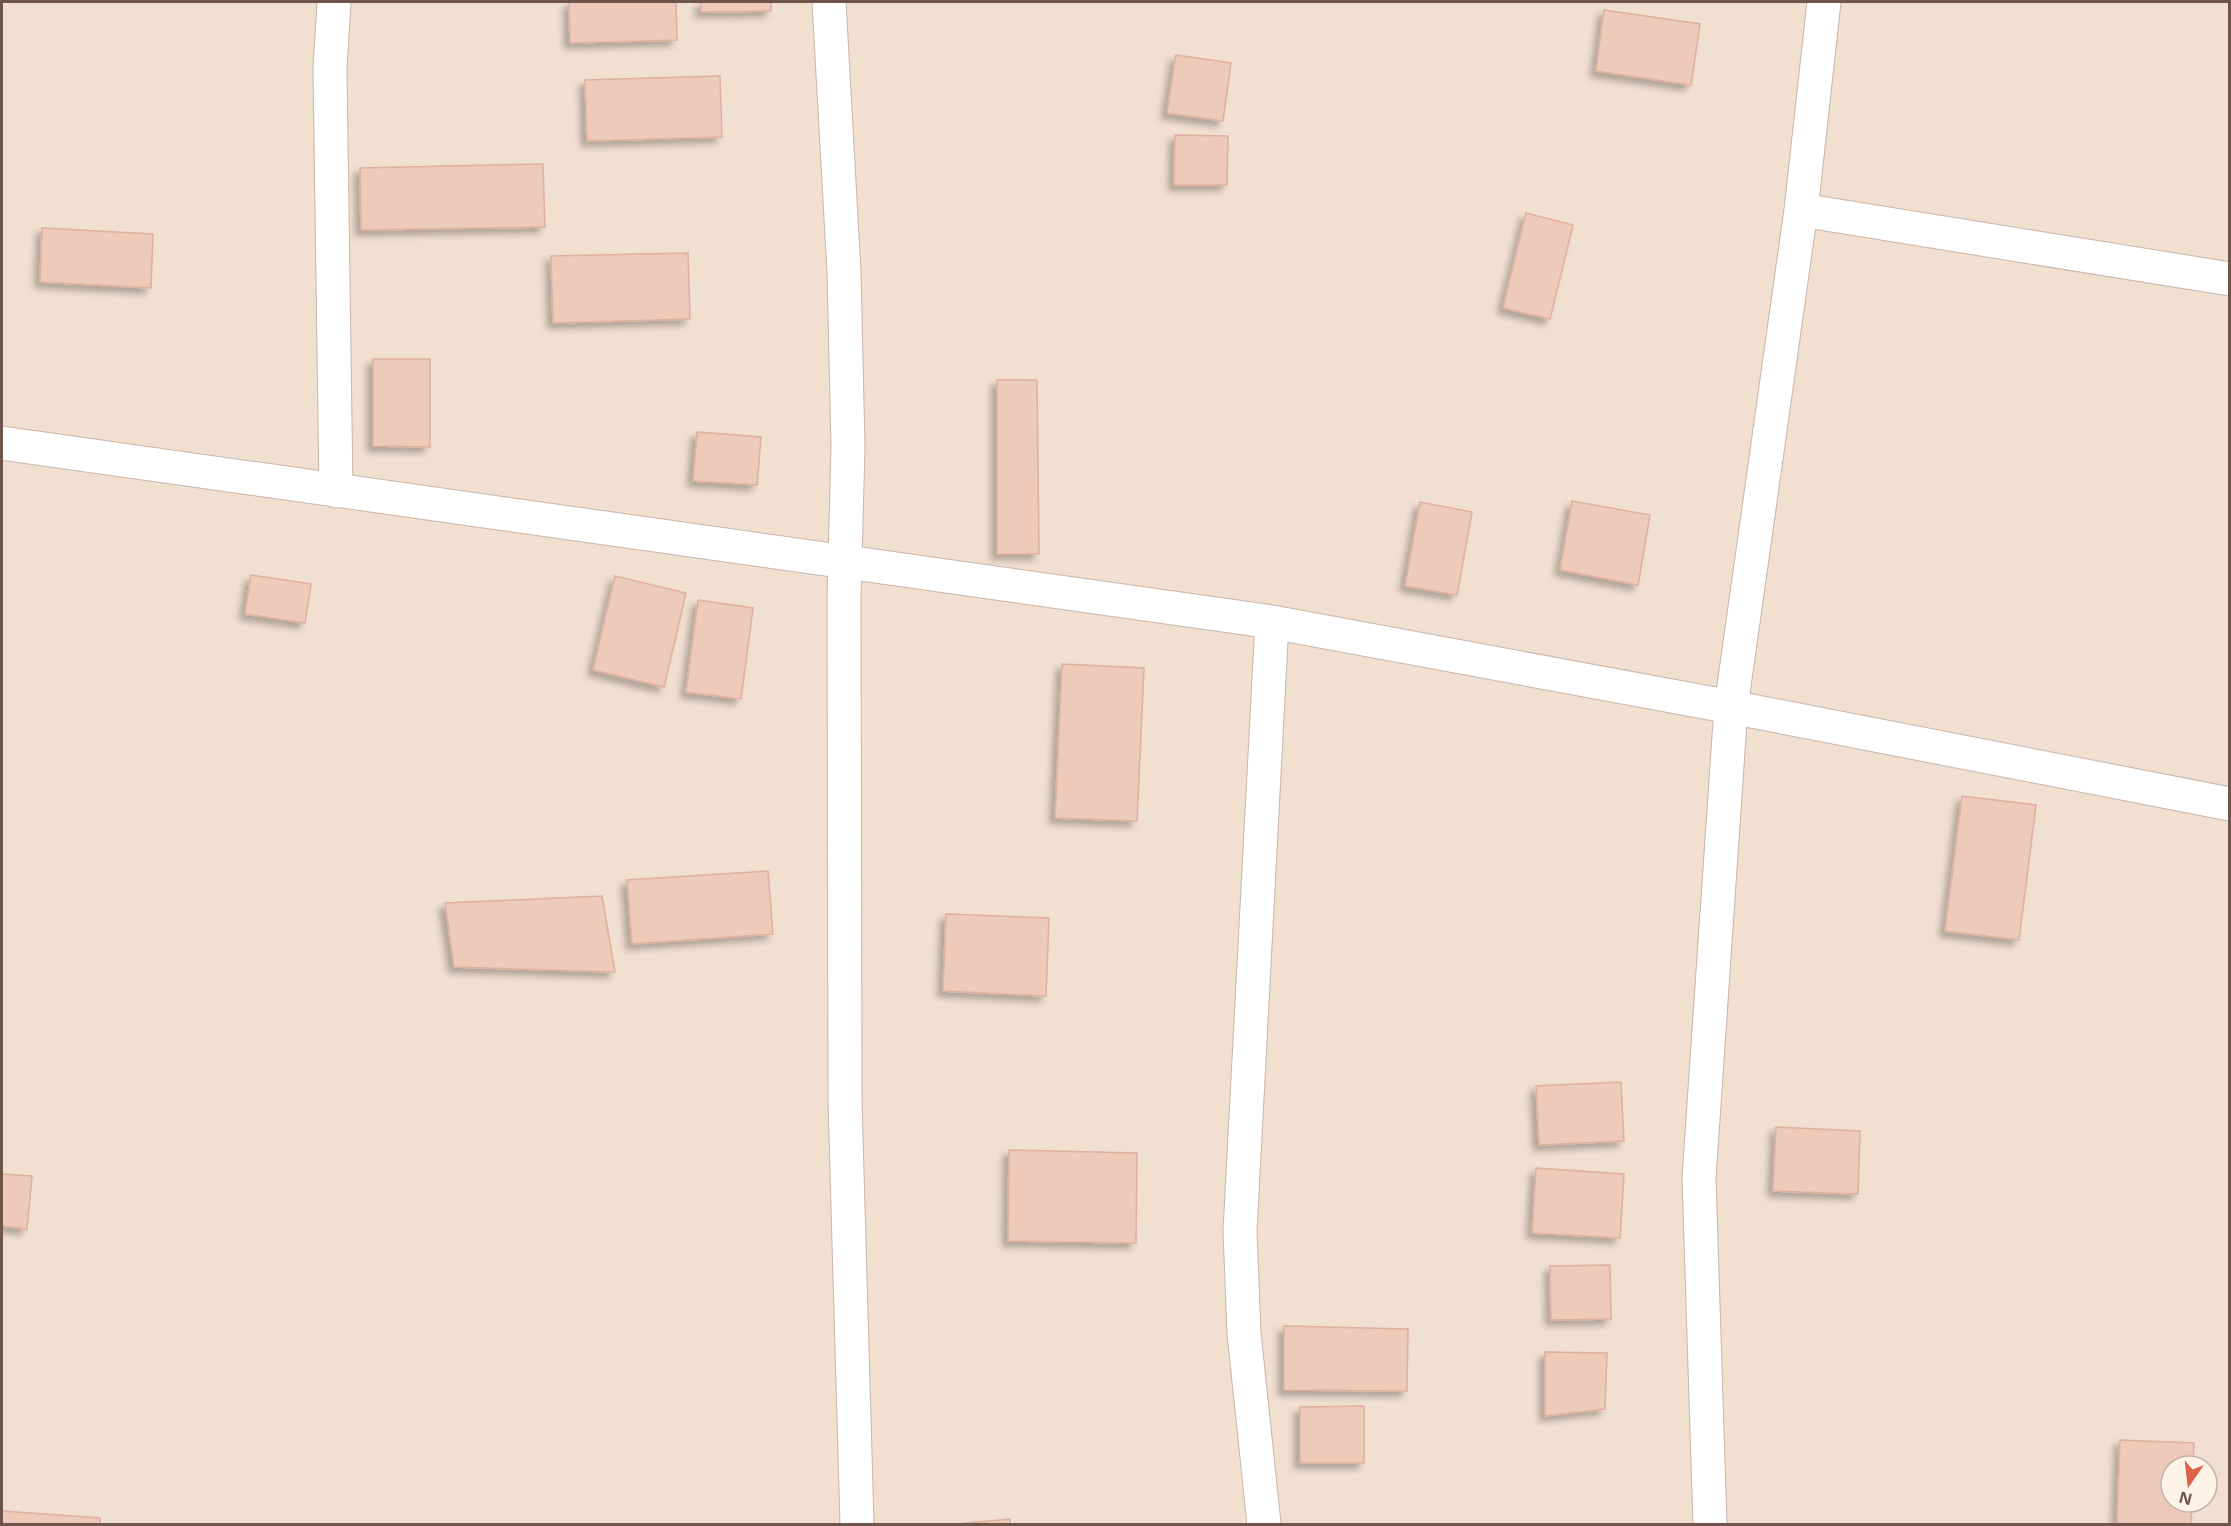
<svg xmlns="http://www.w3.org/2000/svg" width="2231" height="1526" viewBox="0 0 2231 1526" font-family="'Open Sans',sans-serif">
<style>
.residential{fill:#f1dfd0;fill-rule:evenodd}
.building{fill:#eecaba;stroke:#dfb09c;stroke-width:1.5;filter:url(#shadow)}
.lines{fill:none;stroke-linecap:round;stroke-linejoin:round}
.street-casing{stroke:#cab5a9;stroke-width:35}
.street{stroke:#fff;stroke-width:33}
</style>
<defs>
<filter id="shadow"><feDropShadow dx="-5.5" dy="5.5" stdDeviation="3" flood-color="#0004"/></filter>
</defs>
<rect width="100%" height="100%" fill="#faeee1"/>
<path class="residential" d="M2 2H2229V1524H2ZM2171 1466H2207V1502H2171Z"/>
<path class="building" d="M569 2H676L677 40 570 43Z
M701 2H771V11L701 12Z
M1604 10 1700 24 1691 85 1596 71Z
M1176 55 1231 63 1223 121 1167 113Z
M720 76 722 137 587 141 585 80Z
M1175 135 1228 136 1227 185H1174Z
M543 164 545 227 361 230 360 168Z
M1526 213 1573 225 1550 319 1503 308Z
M42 228 153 234 151 288 40 282Z
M688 253 690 319 553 323 551 256Z
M373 359H430V447L373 446Z
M997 380H1037L1039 554H997Z
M697 432 761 437 757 485 693 481Z
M1572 501 1650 515 1638 585 1560 570Z
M1420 502 1472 512 1457 595 1405 586Z
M251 575 311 584 305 623 245 614Z
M615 576 686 593 664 687 593 670Z
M698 600 753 608 741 699 686 692Z
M1062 664 1144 668 1137 821 1055 818Z
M1962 796 2036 805 2019 940 1945 931Z
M768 871 773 934 632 944 627 880Z
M602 896 615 972 454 967 445 903Z
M946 914 1049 918 1046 996 943 991Z
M1621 1082 1624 1141 1539 1145 1536 1086Z
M1776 1127 1860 1131 1858 1194 1773 1191Z
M1009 1150 1137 1153 1136 1243 1008 1241Z
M1536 1168 1624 1174 1620 1238 1532 1233Z
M2 1174 32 1176 27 1229 2 1226Z
M1610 1265 1611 1319 1551 1320 1550 1266Z
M1284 1326 1408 1329 1407 1391 1284 1390Z
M1545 1352 1607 1353 1605 1409 1545 1416Z
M1364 1406V1463H1300V1407Z
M2120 1440 2194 1443 2193 1466H2171V1502H2192L2191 1524H2117Z
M2 1511 100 1518V1524H2Z
M1010 1519V1524H956Z"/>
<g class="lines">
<g class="street-casing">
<path id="street" d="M334 2 330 69 336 491
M829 2 844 272 848 447 844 598 845 1101 857 1524
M1801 210 2230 279
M2 443 1272 622 1731 707 2230 804
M1264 1524 1244 1333 1240 1231 1272 622
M1710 1524 1699 1178 1731 707 1801 210 1824 2"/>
</g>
<use href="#street" class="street"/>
</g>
<rect width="2231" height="1526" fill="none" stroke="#6f544a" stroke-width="6"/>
<g transform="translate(2189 1484) rotate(194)"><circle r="28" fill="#fef3e7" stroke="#c5b3a8" stroke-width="1.5"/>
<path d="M0-4.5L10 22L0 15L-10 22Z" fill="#dd614d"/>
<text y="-9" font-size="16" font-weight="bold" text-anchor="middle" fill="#6f544a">N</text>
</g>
</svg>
